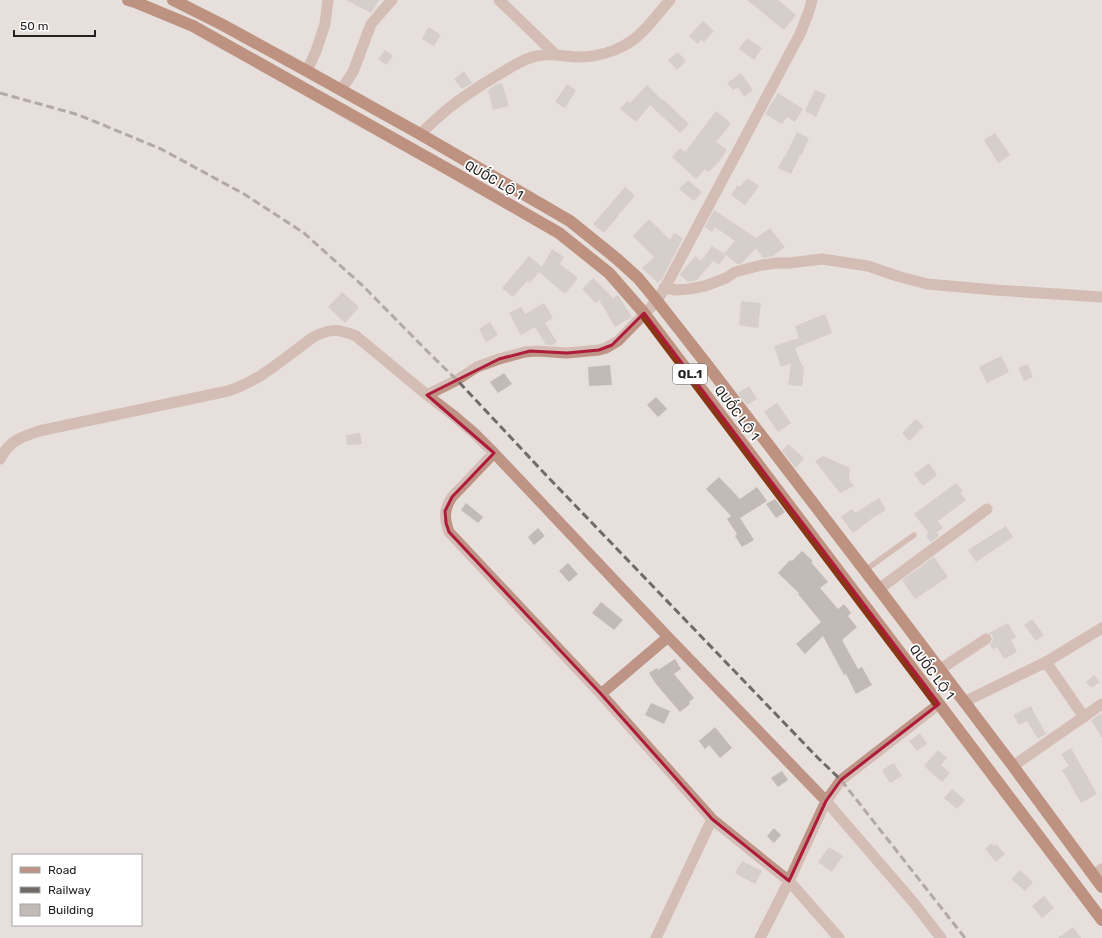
<svg xmlns="http://www.w3.org/2000/svg" width="1102" height="938" viewBox="0 0 1102 938" font-family="Rubik,sans-serif">
<style>
.building{fill:#c2bab6}
.lines{fill:none;stroke-linecap:round;stroke-linejoin:round}
.lane{stroke:#bd9485;stroke-width:5.5}
.street{stroke:#bd9485;stroke-width:11}
.highway{stroke:#893615;stroke-width:12}
.rail{stroke:#706b69;stroke-width:3;stroke-dasharray:8 4;stroke-linecap:butt}
.marked{fill:none;stroke:#af1b3b;stroke-width:3;stroke-linejoin:round}
.labels{text-anchor:middle;dominant-baseline:central;stroke-width:3.5;stroke-linejoin:round;paint-order:stroke}
.shield{fill:#fff;stroke:#666463;stroke-width:1}
.shield-label{font-size:12px;font-weight:bold;fill:#242120}
.street-label{font-size:13px;fill:#242120;stroke:#fff}
</style>
<rect width="100%" height="100%" fill="#e7dfdb"/>
<path class="building" d="M346 0H379L371 13Z
M747 0H778L796 15 784 30Z
M703 21 714 31 704 42 701 40 698 44 689 36Z
M428 27 441 35 434 46 422 39Z
M747 38 762 48 754 60 739 49Z
M385 50 393 56 386 65 378 59Z
M678 52 686 61 677 70 668 60Z
M464 71 472 83 462 89 454 79Z
M741 73 753 90 744 97 738 87 733 90 727 83Z
M502 83 509 106 493 110 488 90 495 85Z
M567 84 576 90 565 108 555 102Z
M647 85 662 100 663 99 689 124 680 133 650 105 636 122 620 109 627 101 630 103Z
M815 90 826 95 816 117 805 111Z
M778 93 803 109 795 122 787 117 782 124 765 114Z
M716 111 731 124 716 142 727 150 719 162 708 172 705 169 696 179 672 157 680 148 685 152Z
M797 132 809 138 801 156 800 155 791 174 778 168 784 156H785Z
M995 133 1010 155 998 163 984 140Z
M747 178 759 186 745 205 731 195 738 185 740 187Z
M688 180 702 192 694 201 679 189Z
M625 187 635 196 618 215H619L604 233 593 224Z
M714 210 756 238 770 228 785 247 773 256 763 258 756 248 742 263 737 264 724 253 735 241 715 227 712 232 705 227Z
M649 219 670 240 674 233 683 238 662 279 658 283 642 268 654 257 633 236Z
M712 246 726 255 719 265 713 261 697 280 688 282 680 275 681 273 695 256 701 261Z
M552 249 564 257 560 264 578 278 565 294 539 272 530 283 527 281 513 297 502 288 529 256 542 267Z
M593 278 613 298 618 295 632 317 630 318 615 327 599 300 596 303 582 289Z
M342 292 359 307 345 323 328 307Z
M741 301 761 303 758 328 739 325Z
M544 303 553 318 545 323 557 342 552 345H546L535 327 521 335 509 313 521 307 525 314Z
M825 314 832 333 795 348 802 366 804 367 802 386 788 385 791 363 781 367 774 346 799 338 795 326Z
M490 322 498 335 486 342 479 329Z
M1001 356 1009 372 987 383 979 367Z
M1028 364 1033 377 1024 381 1018 368Z
M610 365 612 385 589 386 588 367Z
M504 373 512 384 498 393 490 382Z
M749 386 757 399 747 405 738 393Z
M656 397 667 409 658 417 647 405Z
M777 403 791 423 778 432 764 412Z
M916 419 924 426 909 441 902 433Z
M360 433 362 444 347 445 346 435Z
M788 444 804 458 796 468 782 451Z
M823 456 850 468 849 480 854 486 840 493 815 461Z
M929 463 937 475 923 486 914 474Z
M719 477 740 499 757 487 767 501 740 518 754 540 742 547 735 536 737 534 727 519 731 516 706 489Z
M956 483 963 491 960 493 966 500 938 521 943 528 937 532 939 536 931 542 926 536 929 533 914 514Z
M879 498 886 510 874 517 853 533 841 517 852 509 855 513Z
M775 499 785 512 776 518 766 504Z
M466 503 483 517 478 523 461 510Z
M1006 526 1013 537 976 562 968 550Z
M538 528 545 536 534 545 528 537Z
M802 551 813 561 811 562 828 582 820 588 838 609 844 604 851 613 848 616 857 627 842 640 858 669 862 667 872 685 856 694 846 674 844 675 823 636 805 654 796 644 821 622 798 594 799 593 778 573 790 560 792 561Z
M934 557 948 577 915 599 902 580Z
M568 563 578 574 569 582 559 571Z
M601 602 623 620 614 630 592 613Z
M1032 619 1044 635 1036 641 1024 625Z
M1008 623 1016 637 1011 640 1017 652 1004 659 997 647 993 649 990 645 992 642 993 638 992 635 989 633Z
M675 659 681 669 674 674 694 698 689 702 690 704 680 712 656 684 649 673 657 668 658 670Z
M1094 675 1100 682 1091 688 1086 682Z
M651 703 670 711 664 724 645 715Z
M1031 706 1036 716 1046 734 1038 739 1027 721 1019 725 1013 715Z
M1102 713V738L1091 720Z
M715 727 732 748 720 758 709 745 705 749 699 741Z
M920 733 927 744 917 751 909 741Z
M1071 748 1097 794 1081 803 1062 770 1069 766 1061 754Z
M938 750 947 758 941 765 950 773 942 782 924 766Z
M894 763 902 776 890 783 882 770Z
M782 771 788 780 778 787 771 778Z
M952 789 965 800 957 809 944 798Z
M774 828 781 835 774 843 767 836Z
M991 843 994 846 996 844 1005 854 996 862 985 849Z
M829 847 843 856 832 872 818 862Z
M742 861 762 871 755 884 735 873Z
M1020 870 1033 882 1025 891 1011 879Z
M1044 896 1054 908 1042 918 1032 906Z
M1073 927 1081 938H1058Z"/>
<g class="lines">
<path class="lane" d="M864 571 914 535"/>
<path class="street" d="M499 0 555 54
M307 71 316 51 325 24 328 0
M341 90 353 72 371 24 392 0
M420 134C430 125 439 116 449 108 464 96 481 85 498 75 508 69 518 62 530 58 546 52 561 56 578 57 602 57 628 48 644 30 653 21 661 10 670 0
M664 288 676 290 689 289 705 286 726 278 735 272 762 265 776 263H789L822 259 868 266 897 276 927 284 995 290 1102 297
M427 395 457 380 477 367 499 359 525 352 537 351 567 353 599 350 606 348 618 341 657 301 668 282 800 34 809 11 812 0
M494 453 452 497C444 509 444 518 449 532L601 694 712 819 789 881 839 938
M0 459C9 441 21 437 39 431L228 391C258 382 286 357 312 338 329 328 338 329 356 336L427 395 453 415 474 433 494 453 668 637 826 801 914 903 941 938
M879 589 987 509
M1046 662 1084 717
M939 670 986 639
M601 694 668 637
M964 702 1046 662 1102 628
M1013 766 1102 704
M1093 875 1102 869
M656 938 712 819
M760 938 789 881 826 801 841 780 939 704"/>
<path class="highway" d="M128 0 135 2 193 26 453 172 559 233 609 273 644 313 1102 920
M173 0 221 24 307 71 420 134 570 221 617 259 638 278 657 301 708 366 879 589 1013 766 1102 887"/>
<path class="rail" d="M0 93 79 115 161 149 244 194 304 233 363 286 433 357 457 380 545 474 818 758 841 780 965 938"/>
</g>
<path d="M0 0H1102V938H0ZM644 313 939 704 841 780 826 801 789 881 712 819 601 694 449 532 446 523 445 511 452 497 494 453 427 395 499 359 530 351 567 353 599 350 612 345Z" fill="#e7dfdb" fill-opacity=".55" fill-rule="evenodd"/>
<path class="marked" d="M644 313 939 704 841 780 826 801 789 881 712 819 601 694 449 532 446 523 445 511 452 497 494 453 427 395 499 359 530 351 567 353 599 350 612 345Z"/>
<g class="labels">
<rect class="shield" x="673" y="364" width="34" height="20" rx="3"/>
<g class="shield-label">
<text x="690" y="374">QL.1</text>
</g>
<g class="street-label">
<text transform="translate(494 180) rotate(30)">QUỐC LỘ 1</text>
<text transform="translate(737 413) rotate(53)">QUỐC LỘ 1</text>
<text transform="translate(932 672) rotate(53)">QUỐC LỘ 1</text>
</g>
</g>
<rect x="12" y="854" width="130" height="72" fill="#ffffff" stroke="#a7a6a6"/>
<rect x="20" y="867" width="20" height="6" fill="#bd9485" stroke="#a7a6a6"/>
<text x="48" y="874" font-size="12" fill="#242120">Road</text>
<rect x="20" y="887" width="20" height="6" fill="#706b69" stroke="#a7a6a6"/>
<text x="48" y="894" font-size="12" fill="#242120">Railway</text>
<rect x="20" y="904" width="20" height="12" fill="#c2bab6" stroke="#a7a6a6"/>
<text x="48" y="914" font-size="12" fill="#242120">Building</text>
<path d="M14 30v6h81v-6" fill="none" stroke="#242120" stroke-width="2"/>
<text x="20" y="30" font-size="12" fill="#242120" stroke="#ffffff" stroke-width="3" paint-order="stroke">50 m</text>
</svg>
